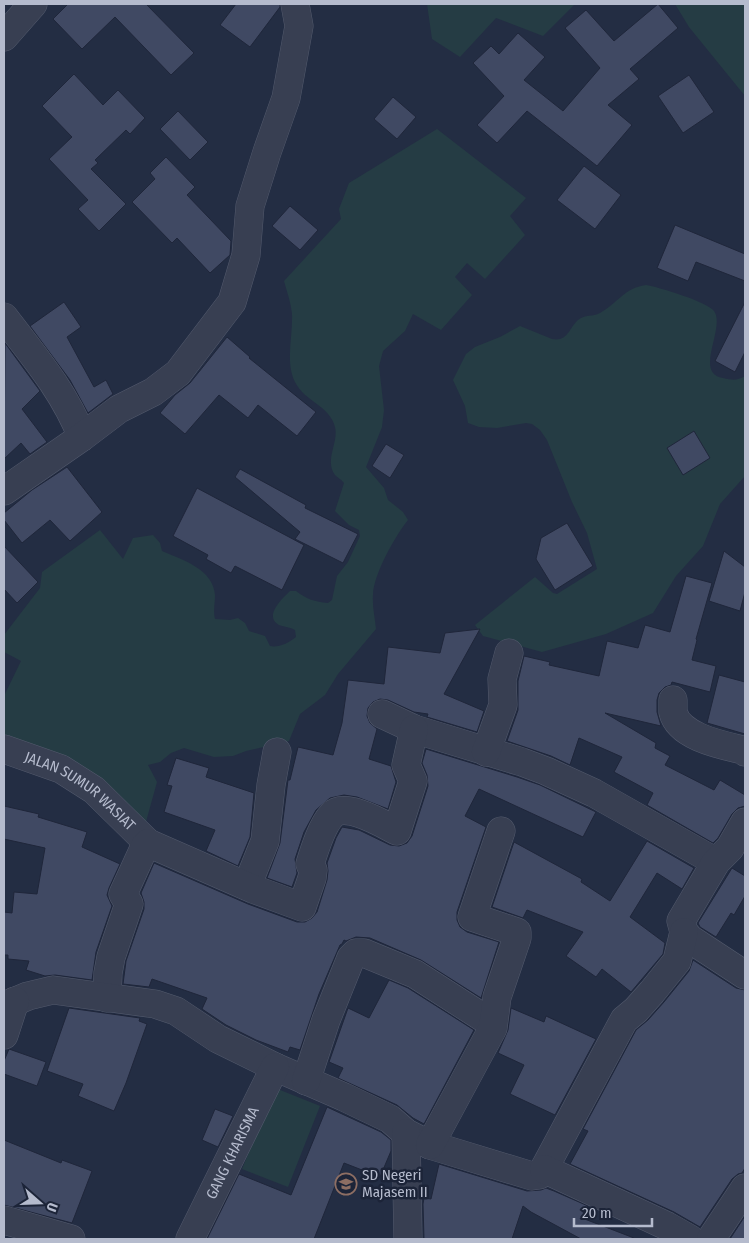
<svg xmlns="http://www.w3.org/2000/svg" width="749" height="1243" viewBox="0 0 749 1243" font-family="'Fira Sans Condensed',sans-serif">
<style>
.green{fill:#253c44}
.building{fill:#404963;stroke:#1f263a}
.lines{fill:none;stroke-linecap:round;stroke-linejoin:round}
.minor-casing{stroke:#535a6d;stroke-width:29}
.minor{stroke:#383f52;stroke-width:28}
.labels{text-anchor:middle;dominant-baseline:central;stroke-width:5;stroke-linejoin:round;paint-order:stroke}
.street-label{font-size:15px;fill:#b5bbcd;stroke:#1c2438}
.poi-label{font-size:15px;fill:#b5bbcd;stroke:#1c2438;text-anchor:start}
</style>
<rect width="100%" height="100%" fill="#232d43"/>
<path class="green" d="M427 4H575L543 36 496 18 460 57 432 39Z
M675 4H745V96L689 27Z
M437 129 526 198 510 216 525 235 485 279 467 263 455 277 472 295 441 330 413 314 405 331 383 351 379 366 384 410 382 427 366 467 384 488 388 500 403 512 408 520C395 536 374 574 373 594 372 606 375 618 376 629L338 674 325 695 300 714 289 741 246 751 233 756 214 757 184 748 171 753 160 762 148 765 157 782 144 829 107 783 4 740V696L21 661 4 652V635L40 588 42 572 100 530 123 559 133 538 153 535 160 543 162 551C183 560 213 569 215 595 215 604 213 610 215 619L230 620 238 618 245 623 249 631 265 636 270 646C278 648 289 643 296 637L295 630C290 627 285 627 279 625 263 616 283 598 290 591H296C306 599 315 602 328 603L332 600 337 576 348 562 360 536 359 530 349 525 335 511 344 483C341 479 338 478 335 475 324 460 339 442 335 427 329 405 305 402 295 382 285 362 293 336 292 314 291 303 287 292 284 281L341 219 339 209 349 183Z
M646 285C658 287 708 302 714 311 726 328 693 373 723 378 732 380 737 381 745 376V476L720 504 703 546 676 576 653 613 606 634 542 652 483 636 475 625 535 577 553 593 557 594 597 569 587 533 572 502 547 440 540 430 532 424 526 423 497 428 479 427 468 423 465 406 453 380 466 354 475 347 500 337 520 326 552 339C568 342 569 328 578 320 585 314 593 317 600 313 618 303 624 288 646 285Z
M275 1088 320 1106 288 1187 242 1169Z"/>
<path class="building" d="M68 4H146L194 53 171 75 115 17 82 49 53 19Z
M236 4H280V7L250 47 220 25Z
M658 4 678 28 630 69 639 79 608 105 632 125 597 166 527 111 497 143 477 125 504 96 473 63 491 46 499 54 518 33 545 57 524 80 563 111 600 68 565 28 586 10 614 41Z
M74 74 103 105 118 90 145 118 130 134 126 130 95 160 98 163 91 169 126 204 99 231 78 209 88 200 49 159 72 137 42 106Z
M689 75 714 112 683 133 658 96Z
M393 97 416 117 397 139 374 119Z
M178 111 208 142 190 160 160 129Z
M166 157 195 187 187 195 231 241 230 255 210 273 177 238 172 243 132 202 155 179 150 173Z
M584 166 621 195 595 229 557 200Z
M290 206 318 230 300 250 272 226Z
M675 225 745 254V281L696 262 688 281 657 268Z
M64 302 81 327 67 337 94 387 106 380 113 394 88 413 70 380 30 326Z
M745 302V352L735 372 715 361Z
M227 337 250 357 249 358 316 412 297 436 258 405 248 418 219 395 185 434 160 413 175 395 190 383Z
M5 343 40 391 22 409 47 442 30 454 21 443 4 459Z
M694 431 710 458 683 475 667 448Z
M386 444 404 455 390 478 372 466Z
M67 467 102 512 70 541 50 520 22 543 4 520V513L32 490Z
M240 469 306 505 305 508 358 534 343 563 295 539 300 532 235 477Z
M197 488 304 545 282 590 235 566 231 573 206 559 208 555 173 536Z
M567 523 593 566 555 590 536 559 541 538Z
M4 546 38 582 17 603 4 589Z
M724 551 745 567V592L740 611 709 601Z
M686 576 712 583 696 639 697 640 692 660 716 666 710 692 672 682 671 685 665 687 659 693 657 700V712L661 726 605 713 656 743 655 748 670 756 665 765 714 790 720 780 745 795V806L738 808 732 814 718 838 713 843 647 805 653 793 614 772 622 757 579 738 570 765 551 756 507 741 518 710V681L524 656 550 662 549 665 599 676 607 641 638 648 645 625 670 632Z
M480 629 444 694 484 711 477 732 427 717 428 714 414 712 388 700 380 699 373 702 368 708 367 716 370 723 377 729 369 759 391 766 396 782 388 809 357 797 344 795 330 798 316 810 304 832 295 859 297 873 292 887 267 878 280 843 288 780H290L298 747 333 755 342 723 348 680 384 684 388 647 440 653 445 633Z
M719 675 745 682V734L707 723Z
M426 749 517 777 540 785 596 812 583 837 479 789 465 816 486 827 457 912V920L460 927 467 932 499 942 481 998 421 960 370 938 356 937 346 941 344 940 342 944 340 945 319 994 300 1050 290 1047 288 1052 256 1040 226 1025 202 1009 207 998 152 979 149 987 123 984 126 961 144 909V902L141 893 154 863 248 904 297 922H305L312 918 317 912 327 880 328 871 327 863 336 838 342 827 359 830 390 845 399 846 407 843 412 836 428 786 427 775 422 763Z
M176 758 209 768 206 777 254 793 250 837 238 866 206 851 215 830 164 812 172 786 167 785Z
M4 806 39 814 38 817 87 832 82 847 120 864 109 888 107 895 112 906 96 952 92 980 55 975 45 976 26 970 29 961 8 959V955H4V912L12 913 14 892 37 894 45 848 4 839Z
M647 841 694 868 682 889 657 873 630 917 665 943 663 954 631 992 602 969 596 977 566 956 583 932 527 910 523 918 492 907 514 842 582 879 581 882 610 901Z
M732 868 745 876V896L734 915 731 913 716 937 700 927 698 923Z
M693 960 736 988 745 990V1168L742 1173 738 1174 732 1179 700 1227 674 1212 570 1164 588 1131 583 1129 636 1030 648 1020 664 1002 689 971Z
M389 980 408 988 474 1030 424 1124 413 1118 397 1105 338 1078 343 1068 329 1062 348 1008 369 1018Z
M69 1008 140 1018 139 1021 147 1024 126 1083 114 1111 78 1096 83 1084 47 1071Z
M511 1008 544 1022 546 1016 596 1039 555 1115 510 1094 524 1065 498 1053 508 1030Z
M9 1049 46 1062 37 1086 4 1074V1061Z
M327 1107 381 1132 391 1140V1151L380 1177 344 1163 314 1239H207L239 1174 291 1195Z
M215 1109 233 1116 218 1147 202 1140Z
M4 1140 61 1163 62 1160 92 1171 72 1223 4 1205Z
M439 1164 527 1191 541 1190 546 1188 554 1191 588 1206 582 1218 634 1238V1239H581L531 1212 523 1206 512 1239H424L423 1204 424 1198 431 1199Z
M745 1216V1239H730Z"/>
<g class="lines">
<g class="minor-casing">
<g id="minor">
<path d="M4 37 33 4"/>
<path d="M4 317C33 355 64 391 82 437"/>
<path d="M4 491 82 437 119 409 153 392 178 373 232 302 246 255 250 206 267 152 286 98 299 26 295 4"/>
<path d="M673 700C673 703 673 708 673 712 679 737 722 745 743 750L745 752"/>
<path d="M382 714 414 729 522 762 546 771 594 793 716 862"/>
<path id="s1" d="M4 749 61 769 94 790 148 843"/>
<path d="M486 752 503 705 502 679 509 653"/>
<path d="M745 822 730 848 716 862 681 921 684 932 690 939 745 975"/>
<path d="M247 886 265 841 271 785 277 752"/>
<path d="M107 998 108 973 111 957 129 904 123 894 145 846 148 843 253 889 302 907 312 878 313 870 310 864C314 851 322 825 332 815 345 801 383 824 397 831L413 781 406 765 414 729"/>
<path d="M4 1006 28 996 53 990 155 1004 176 1011 218 1039 275 1067 344 1097 390 1119 406 1133 430 1145 532 1176 539 1175 544 1169 624 1020 636 1010 652 992 677 961 684 932"/>
<path d="M4 1035 15 1001"/>
<path d="M306 1081 326 1020 351 958 356 953H364L415 974 493 1024"/>
<path d="M406 1133 408 1239"/>
<path d="M430 1145 493 1028 497 997 517 938V932L472 917 501 831"/>
<path d="M544 1169 667 1226 690 1239"/>
<path d="M4 1220 71 1239"/>
<path id="s2" d="M190 1239 275 1067"/>
<path d="M711 1239 745 1188"/>
</g>
</g>
<use href="#minor" class="minor"/>
</g>
<defs>
<g id="school-ring" transform="scale(1.125)"><circle r="9.5" fill="#1c2438" stroke="#8d6e63" stroke-width="1.5"/><path d="M0-5L7-2L0 1L-7-2ZM-4 1L0 2.5L4 1V4Q0 6-4 4Z" fill="#8d6e63"/></g>
</defs>
<g fill-rule="evenodd">
<use href="#school-ring" x="346" y="1184"/>
</g>
<g class="labels">
<g class="street-label">
<text stroke="none"><textPath href="#s1" startOffset="88">JALAN SUMUR WASIAT</textPath></text>
<text stroke="none"><textPath href="#s2" startOffset="96">GANG KHARISMA</textPath></text>
</g>
<g class="poi-label">
<text x="362" y="1175">SD Negeri<tspan x="362" dy="17">Majasem II</tspan></text>
</g>
</g>
<rect width="749" height="1243" fill="none" stroke="#b5bbcd" stroke-width="10"/>
<g transform="translate(40 1203) rotate(110)" stroke="#1c2438" stroke-width="4" paint-order="stroke">
<path d="M0-4L9 19L0 12L-9 19Z" fill="#b5bbcd"/>
<text y="-8" font-size="14" font-weight="bold" text-anchor="middle" fill="#b5bbcd">U</text>
</g>
<path d="M574 1218v8h78v-8" fill="none" stroke="#b5bbcd" stroke-width="2.5"/>
<text x="582" y="1218" font-size="15" fill="#b5bbcd" stroke="#1c2438" stroke-width="4" paint-order="stroke">20 m</text>
</svg>
